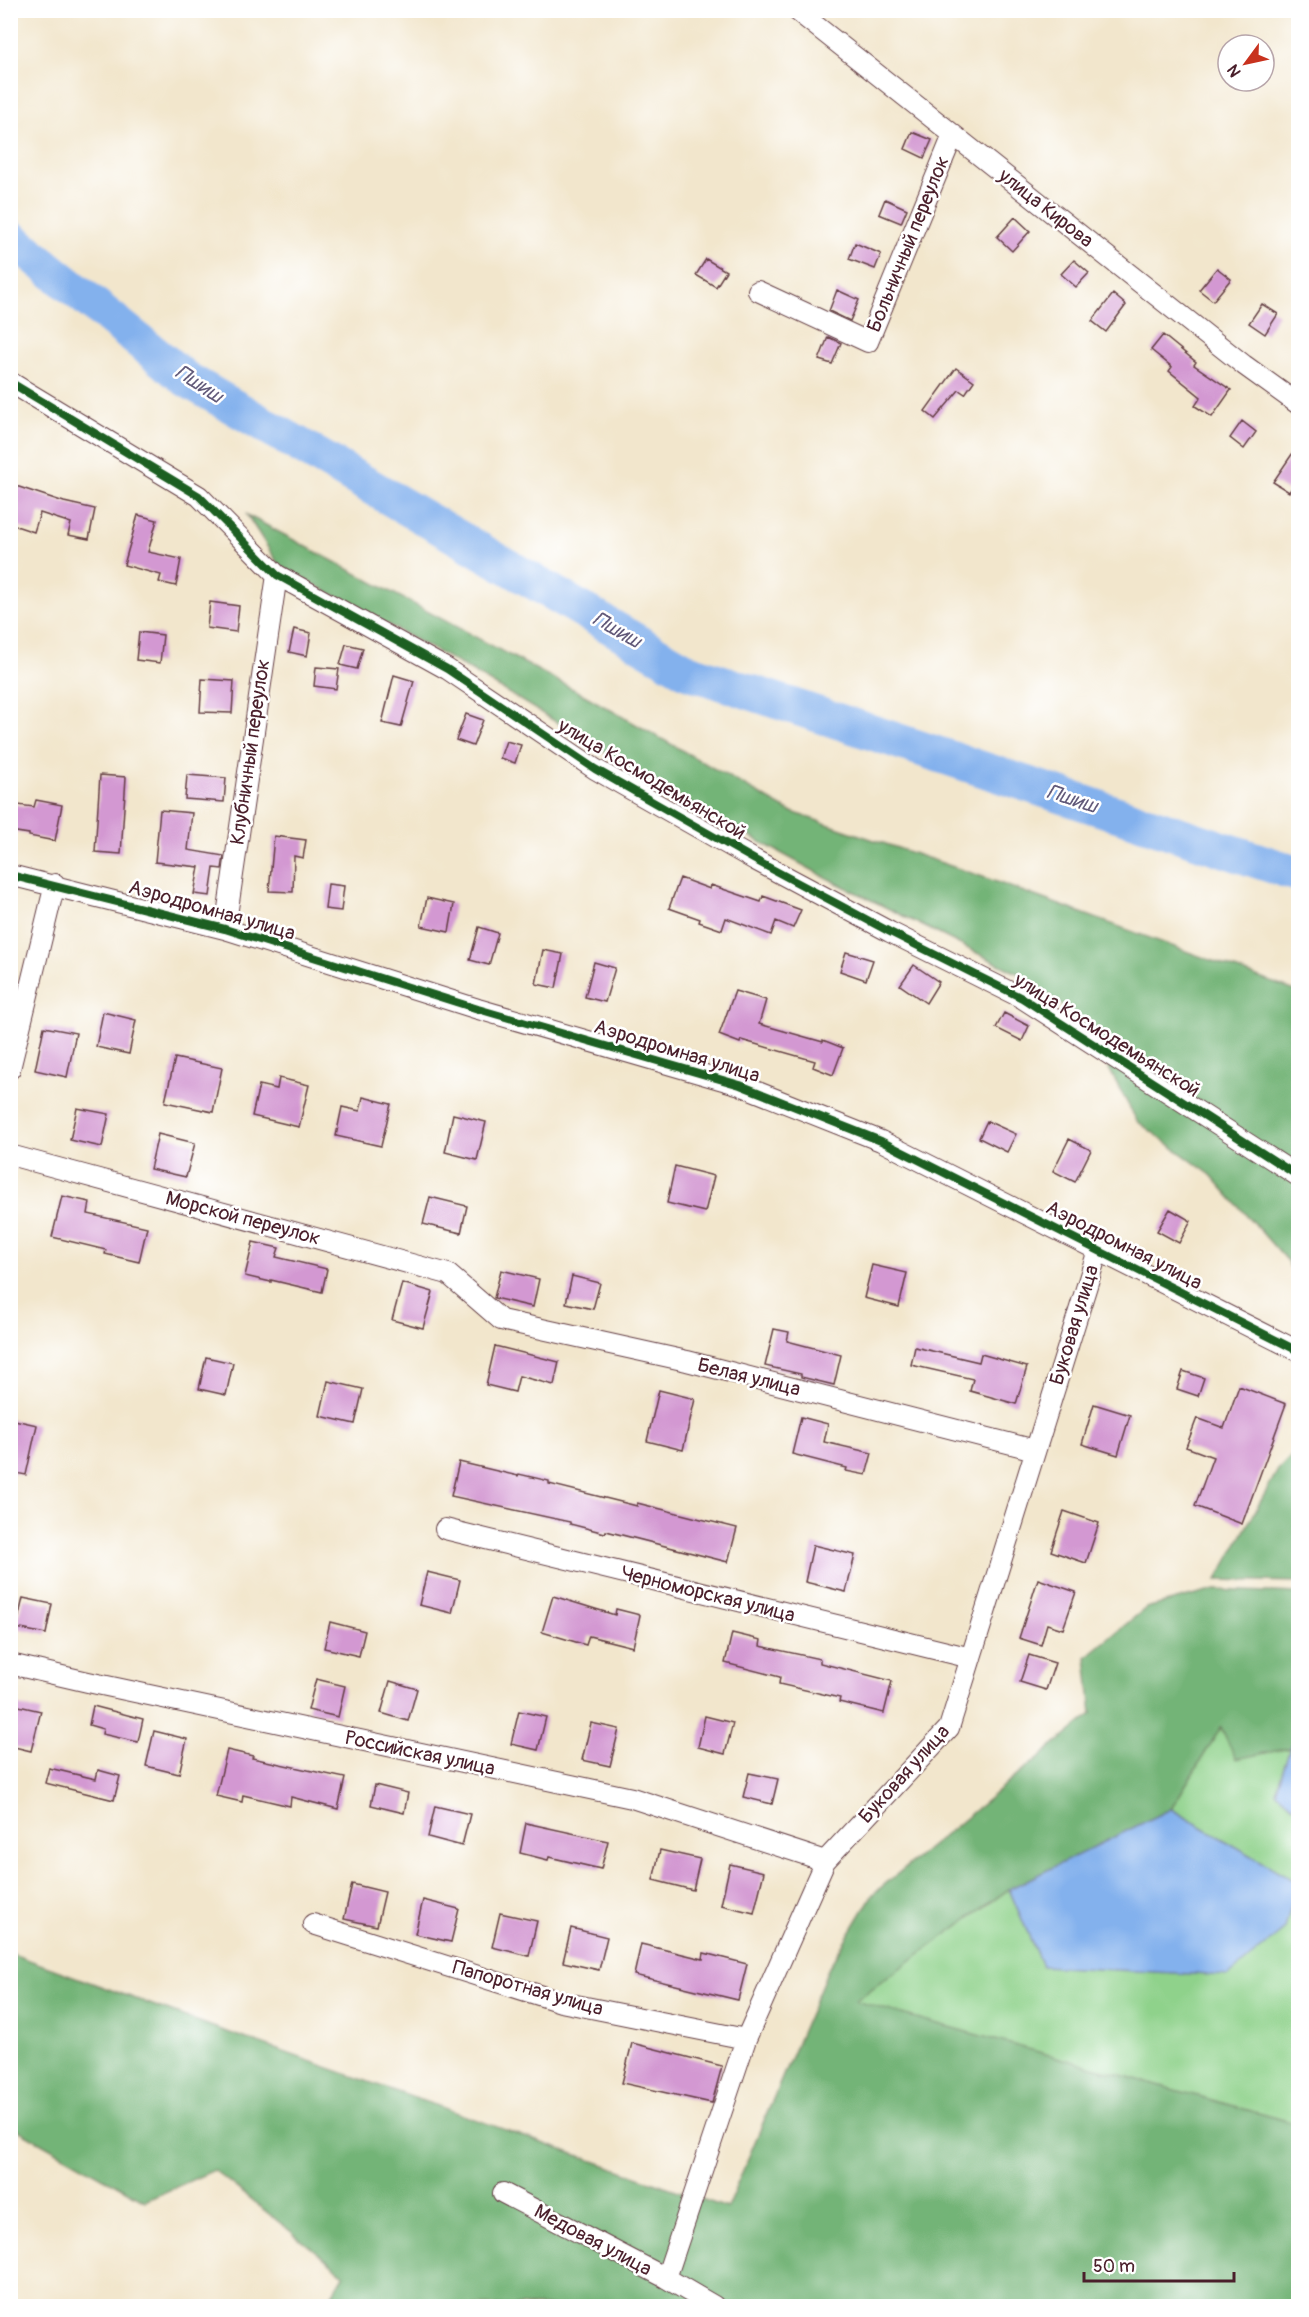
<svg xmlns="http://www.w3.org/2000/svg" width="1309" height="2317" viewBox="0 0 1309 2317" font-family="Pangolin,sans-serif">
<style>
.green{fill:#8fd28b;stroke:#6c785b;stroke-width:1.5}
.forest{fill:#73b477;stroke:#5e6a51;stroke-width:1.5}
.water{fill:#83b1ed;stroke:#66688c;stroke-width:1.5}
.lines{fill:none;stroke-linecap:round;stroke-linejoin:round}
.river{stroke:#83b1ed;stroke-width:36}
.building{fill:#d398d2}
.street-casing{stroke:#633d43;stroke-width:22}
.street{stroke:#fff;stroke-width:20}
.cycleway-casing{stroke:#fff;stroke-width:11}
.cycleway{stroke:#1b5e20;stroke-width:8}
.labels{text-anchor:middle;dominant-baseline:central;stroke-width:5;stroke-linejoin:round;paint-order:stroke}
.street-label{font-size:20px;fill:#4a1f2b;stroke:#fff}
.water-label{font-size:21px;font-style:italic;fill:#615979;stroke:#fff}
</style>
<rect width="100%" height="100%" fill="#fff"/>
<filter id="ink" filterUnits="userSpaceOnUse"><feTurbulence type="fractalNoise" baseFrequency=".0167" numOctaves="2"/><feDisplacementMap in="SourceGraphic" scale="12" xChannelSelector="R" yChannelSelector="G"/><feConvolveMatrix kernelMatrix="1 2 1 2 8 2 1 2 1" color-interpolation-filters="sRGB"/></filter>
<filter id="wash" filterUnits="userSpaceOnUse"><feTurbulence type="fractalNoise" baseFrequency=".008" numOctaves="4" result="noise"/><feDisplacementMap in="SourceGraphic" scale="24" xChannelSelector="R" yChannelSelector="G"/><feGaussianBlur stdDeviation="1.35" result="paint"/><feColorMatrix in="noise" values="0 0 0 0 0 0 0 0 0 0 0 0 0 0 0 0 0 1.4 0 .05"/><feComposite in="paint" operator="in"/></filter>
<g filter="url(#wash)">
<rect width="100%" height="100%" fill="#f2e6cc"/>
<path class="green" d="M1221 1727 1236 1758 1290 1748 1276 1792 1298 1810V2124L854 2001 1009 1889 1042 1966 1297 1882 1171 1809Z"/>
<path class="forest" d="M247 515 586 696 789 811 983 877 1298 992V1279L1295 1276 1287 1261 1211 1175 1137 1121 1084 1022 1021 975 825 877 705 812 465 667 279 565Z
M1298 1449V1582L1217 1580 1278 1470Z
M1215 1590 1298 1593V1731L1290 1748 1236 1759 1221 1727 1171 1809 1009 1889 855 2001 1298 2124V2306H325L344 2274 214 2170 145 2201 11 2126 10 1953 213 2027 727 2208 829 1967 873 1894 1092 1714 1086 1657 1146 1608Z"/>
<path class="water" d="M1298 1731V1810L1276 1792 1290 1748Z
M1171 1809 1297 1882 1285 1929 1228 1976 1042 1966 1009 1889Z"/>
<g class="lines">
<path class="river" d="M10 237 186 379 687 671 1298 874"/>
</g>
<g id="blocks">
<path class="building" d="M912 132 932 140 924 158 905 149Z
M885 199 907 209 901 223 879 214Z
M1015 217 1030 231 1012 251 997 237Z
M855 243 881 254 875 269 849 259Z
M706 259 726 271 716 287 696 275Z
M1074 260 1089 273 1076 287 1061 274Z
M1217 268 1231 279 1213 301 1199 290Z
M837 290 859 300 850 321 829 311Z
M1113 294 1126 305 1106 332 1092 321Z
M1262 304 1278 314 1265 334 1249 323Z
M1163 335 1196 362 1194 365 1231 390 1212 417 1195 406 1201 397 1169 371 1172 367 1151 350Z
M828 337 841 343 832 364 819 360Z
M956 368 974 381 965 394 959 390 935 419 925 411Z
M1242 421 1256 432 1244 449 1230 438Z
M1299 444V478L1289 492 1273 482Z
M10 484 64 502 95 509 89 539 68 535 71 523 40 513 34 532 10 524Z
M138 515 157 520 148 552 181 559 176 586 159 582 161 575 124 565Z
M210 602 239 606 236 632 207 628Z
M294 629 311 633 307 656 289 652Z
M139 632 163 635 160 663 136 660Z
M346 644 363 648 357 669 340 665Z
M316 667 339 669 336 689 314 686Z
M394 675 414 681 401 727 382 723Z
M202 679 234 681 232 713 200 712Z
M466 714 483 720 473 746 456 740Z
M506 741 521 745 515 763 500 758Z
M100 775 126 777 121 854 95 852Z
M187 775 226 778 224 802 185 799Z
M36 800 62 805 55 841 29 836V834L10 831V804L34 807Z
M160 810 192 813 188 850 224 856 222 869 214 868 210 896 194 894 199 867 155 862Z
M274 836 306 840 303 858 294 856 293 892 269 891Z
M680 878 710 889 711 885 761 902 763 896 801 910 793 928 776 921 771 935 726 918 722 930 699 922 700 919 669 908Z
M328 884 344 886 341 911 325 909Z
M427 898 454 904 449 932 421 926Z
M479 927 498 933 489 965 470 960Z
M543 950 563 954 556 988 536 984Z
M846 952 873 960 866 980 840 971Z
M594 962 615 968 605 1002 585 997Z
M914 965 939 982 926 1003 900 985Z
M735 991 766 1000 759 1024 823 1042V1040L843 1048 833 1075 813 1067 815 1061 741 1040 740 1043 719 1035Z
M103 1012 136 1020 129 1054 96 1047Z
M1004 1013 1029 1026 1022 1041 996 1028Z
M44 1027 76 1033 67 1077 35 1070Z
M175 1058 222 1068 213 1112 165 1102Z
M279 1078 309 1085 299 1127 252 1116 259 1085 277 1089Z
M363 1097 391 1104 381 1146 336 1136 342 1107 360 1111Z
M77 1108 109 1114 102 1147 70 1140Z
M453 1114 486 1122 477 1160 445 1152Z
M987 1121 1016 1134 1007 1152 979 1138Z
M158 1134 195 1143 186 1177 150 1169Z
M1069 1139 1091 1150 1075 1182 1053 1171Z
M675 1166 714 1176 705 1212 667 1203Z
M62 1196 90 1202 88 1214 147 1227 139 1262 105 1254 106 1250 52 1237Z
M430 1197 467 1206 461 1233 423 1224Z
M1170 1209 1191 1221 1179 1243 1157 1231Z
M253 1242 279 1248 276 1257 327 1269 322 1292 271 1280V1282L245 1276Z
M872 1265 907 1273 899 1307 864 1298Z
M501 1270 539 1279 533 1307 494 1298Z
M572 1276 600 1283 593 1309 566 1303Z
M402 1283 433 1292 423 1328 392 1320Z
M774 1329 789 1332 787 1341 841 1355 834 1385 801 1377V1374L765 1366Z
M495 1346 559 1362 554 1385 519 1376 515 1392 486 1385Z
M915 1347 979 1362 981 1354 1027 1367 1016 1404 970 1391 973 1379 911 1365Z
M206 1357 233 1363 226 1395 199 1389Z
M1183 1371 1204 1378 1198 1396 1177 1389Z
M328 1381 363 1389 355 1424 320 1416Z
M1239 1386 1286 1404 1242 1524 1195 1506 1213 1457 1186 1447 1197 1418 1224 1428Z
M659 1390 695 1399 683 1450 647 1441Z
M1094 1404 1130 1415 1118 1455 1082 1444Z
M801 1417 828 1424 824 1442 872 1453 866 1475 846 1471 847 1468 792 1454Z
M10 1419 37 1425 26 1475 10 1472Z
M459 1462 518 1476 519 1474 549 1481V1484L637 1506V1503L737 1528 728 1562 606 1531 605 1533 570 1524V1522L451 1496Z
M1064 1511 1099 1523 1086 1563 1051 1551Z
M813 1545 855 1555 846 1592 805 1582Z
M427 1572 460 1580 452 1613 419 1605Z
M1038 1579 1076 1592 1063 1629 1047 1624 1041 1645 1019 1638Z
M553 1596 615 1615 616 1609 640 1615 633 1647 589 1636 586 1645 542 1632Z
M23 1598 52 1604 46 1634 16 1628Z
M330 1622 365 1631 359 1656 324 1648Z
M732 1633 761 1640 760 1646 820 1659V1663L892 1681 884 1713 839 1702 840 1698 779 1684 780 1677 725 1663Z
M1029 1655 1055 1663 1046 1690 1020 1682Z
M316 1679 345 1686 338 1717 308 1710Z
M390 1681 417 1689 408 1721 381 1713Z
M10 1704 41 1711 31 1751 10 1746Z
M93 1706 143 1719 138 1742 102 1734 103 1729 89 1725Z
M519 1711 546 1717 538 1750 511 1744Z
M705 1716 733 1723 725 1754 698 1747Z
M591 1723 619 1729 610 1766 582 1760Z
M154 1731 187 1739 179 1774 146 1766Z
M227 1750 253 1756 252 1758 345 1778 338 1809 291 1797 290 1806 243 1795 242 1802 216 1796Z
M49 1768 96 1779 98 1770 120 1776 114 1800 45 1783Z
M749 1773 778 1779 772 1804 743 1797Z
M375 1785 408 1793 404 1813 371 1805Z
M435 1806 470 1814 462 1846 428 1837Z
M526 1823 608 1841 601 1869 549 1857 548 1860 520 1853Z
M660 1850 700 1859 693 1890 653 1880Z
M730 1864 764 1872 754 1913 721 1905Z
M352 1884 385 1892 377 1926 344 1919Z
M423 1900 459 1909 451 1942 415 1934Z
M500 1913 537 1921 529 1956 492 1947Z
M571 1928 607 1937 599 1970 563 1962Z
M641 1944 703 1959 704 1953 747 1964 738 2000 634 1975Z
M632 2043 722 2066 712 2103 622 2083Z"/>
</g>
</g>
<g filter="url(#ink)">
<use href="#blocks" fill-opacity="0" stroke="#633d43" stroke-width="1.5"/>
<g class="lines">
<g class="street-casing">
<path id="street" d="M796 10 1244 365 1298 404
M758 291 868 342 953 135
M10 382 199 496 277 575 447 669 595 769 755 860 890 932 1022 998 1298 1176
M10 875 225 929 478 1009 740 1085 881 1141 1298 1351
M225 929 277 575
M10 1069 55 884
M10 1155 448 1274 501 1320 687 1361 1035 1450
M445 1529 971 1658
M10 1664 88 1682 632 1798 825 1861
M313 1924 561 2002 746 2039
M503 2193 666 2278 714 2306
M666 2278 746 2039 825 1861 949 1728 1098 1250"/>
</g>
<use href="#street" class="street"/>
<g class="cycleway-casing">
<path id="cycleway" d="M10 382 199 496 277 575 447 669 595 769 755 860 890 932 1022 998 1298 1176
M10 875 225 929 478 1009 740 1085 881 1141 1298 1351"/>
</g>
<use href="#cycleway" class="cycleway"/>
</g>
</g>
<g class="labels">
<g class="street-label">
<text transform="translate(1046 208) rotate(38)">улица Кирова</text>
<text transform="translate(908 244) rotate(-68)">Больничный переулок</text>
<text transform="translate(250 752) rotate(-82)">Клубничный переулок</text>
<text transform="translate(652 779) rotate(31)">улица Космодемьянской</text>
<text transform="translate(212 910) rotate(16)">Аэродромная улица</text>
<text transform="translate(1107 1035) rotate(32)">улица Космодемьянской</text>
<text transform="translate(677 1051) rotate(17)">Аэродромная улица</text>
<text transform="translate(243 1218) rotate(15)">Морской переулок</text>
<text transform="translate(1124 1245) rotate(27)">Аэродромная улица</text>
<text transform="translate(1074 1325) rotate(-73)">Буковая улица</text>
<text transform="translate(749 1377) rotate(14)">Белая улица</text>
<text transform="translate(708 1594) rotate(14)">Черноморская улица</text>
<text transform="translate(420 1753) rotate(12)">Российская улица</text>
<text transform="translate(904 1774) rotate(-48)">Буковая улица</text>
<text transform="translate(528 1988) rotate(16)">Папоротная улица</text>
<text transform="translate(593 2240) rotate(28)">Медовая улица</text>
</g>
<g class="water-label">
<text transform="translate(199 384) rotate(33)">Пшиш</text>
<text transform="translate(617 630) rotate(30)">Пшиш</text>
<text transform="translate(1072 799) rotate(18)">Пшиш</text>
</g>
</g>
<rect width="1309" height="2317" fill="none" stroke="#fff" stroke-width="36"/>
<g transform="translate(1246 63) rotate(237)"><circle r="28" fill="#ffffff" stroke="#b7a5aa" stroke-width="1.5"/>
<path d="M0-4.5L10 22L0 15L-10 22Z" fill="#c8321e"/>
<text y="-9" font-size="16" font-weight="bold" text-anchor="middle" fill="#4a1f2b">N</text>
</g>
<path d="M1084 2272v9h150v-9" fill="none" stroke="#4a1f2b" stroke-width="3"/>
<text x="1093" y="2272" font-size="18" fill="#4a1f2b" stroke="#ffffff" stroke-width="4.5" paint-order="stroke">50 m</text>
</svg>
